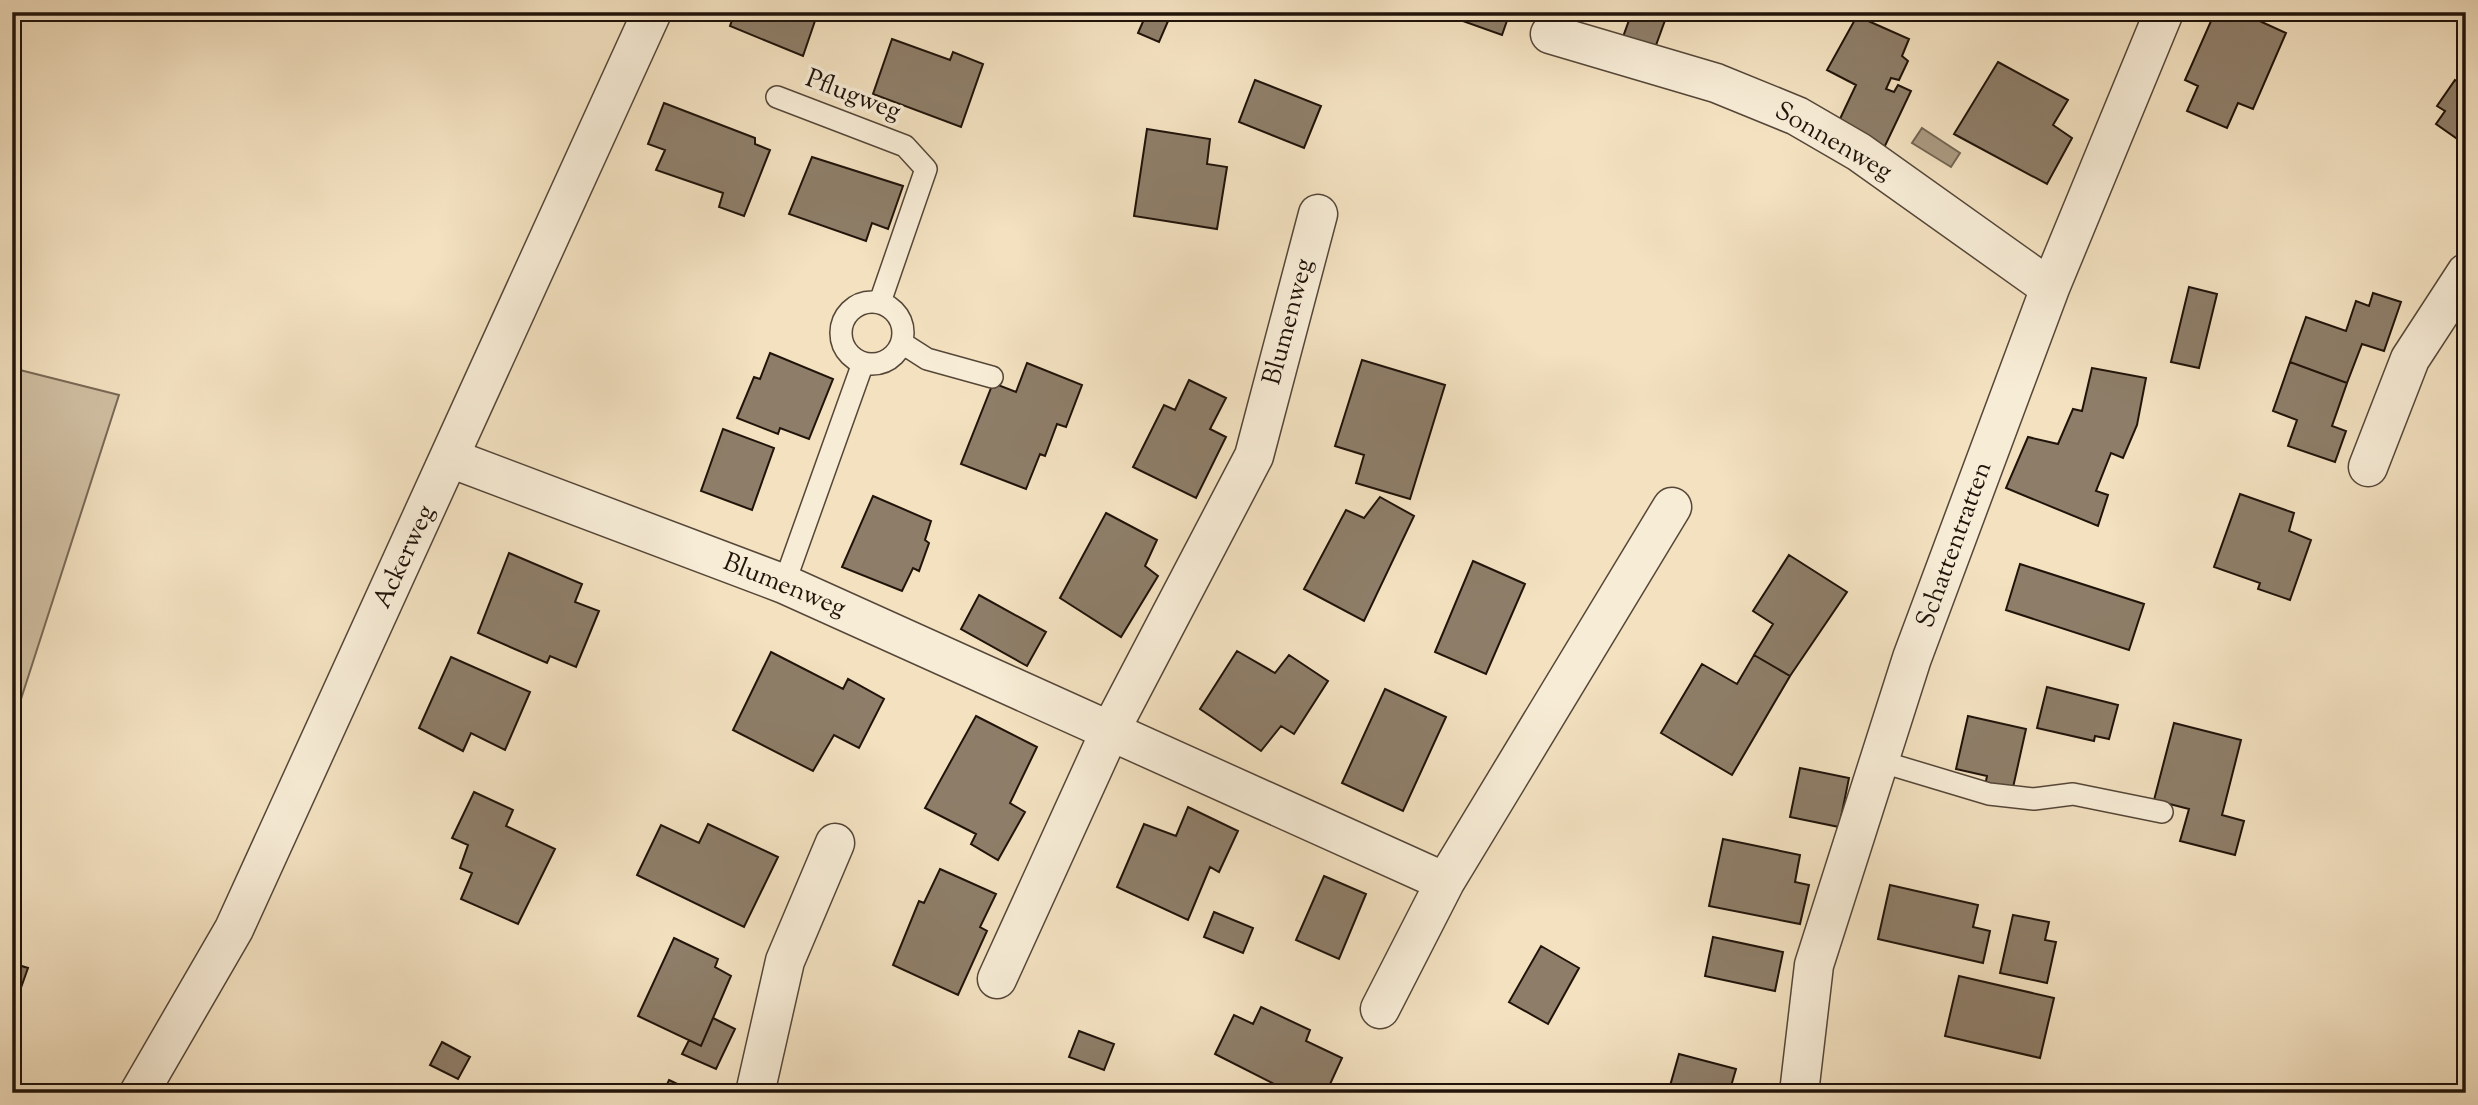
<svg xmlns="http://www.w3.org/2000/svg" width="2478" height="1105" viewBox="0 0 2478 1105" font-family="'Sorts Mill Goudy',serif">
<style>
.green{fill:#cfbea1;stroke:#786856;stroke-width:2}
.water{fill:#ab9b82;stroke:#736552;stroke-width:2}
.building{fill:#8e7e69;stroke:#20130a;stroke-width:2}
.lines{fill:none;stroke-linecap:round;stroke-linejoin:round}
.service-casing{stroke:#554638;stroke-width:24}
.minor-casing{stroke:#554638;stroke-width:41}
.tertiary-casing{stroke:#554638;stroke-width:41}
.service{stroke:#f7ecd6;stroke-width:21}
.minor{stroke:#f7ecd6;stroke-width:38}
.tertiary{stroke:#f7ecd6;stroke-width:38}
.labels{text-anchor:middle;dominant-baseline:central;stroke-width:7;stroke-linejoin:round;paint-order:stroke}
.street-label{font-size:26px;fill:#20130a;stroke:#f7ecd6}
</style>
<rect width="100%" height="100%" fill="#f3e1c0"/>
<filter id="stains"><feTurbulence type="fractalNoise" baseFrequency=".00286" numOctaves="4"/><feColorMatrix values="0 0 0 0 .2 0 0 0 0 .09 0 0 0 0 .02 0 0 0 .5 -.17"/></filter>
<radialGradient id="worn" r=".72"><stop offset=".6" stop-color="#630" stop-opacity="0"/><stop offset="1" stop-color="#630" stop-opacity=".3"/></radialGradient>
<path class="green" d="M12 368 119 395 12 727Z"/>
<path class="water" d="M1922 128 1960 153 1951 167 1912 143Z"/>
<path class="building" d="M735 12H818L803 56 730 26Z
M1134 12H1172L1159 42 1138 33 1145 17Z
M1460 12H1510L1502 35 1457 19Z
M1632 12H1668L1655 48 1623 37Z
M2215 12H2240L2286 33 2253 109 2238 103 2227 128 2187 111 2198 86 2185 80Z
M1857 16 1909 39 1902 56 1908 61 1899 80 1891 78 1886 89 1894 92 1898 85 1911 91 1883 150 1839 121 1856 85 1827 70Z
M892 39 950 60 953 52 983 64 961 127 873 94Z
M1998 62 2068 100 2053 125 2072 138 2047 184 1954 134Z
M1255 80 1321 106 1304 148 1239 122Z
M2455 80 2464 86 2466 84V145L2436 124 2445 111 2437 106Z
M664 103 755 138V144L770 150 744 216 719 207 723 193 656 170 665 150 648 144Z
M1147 129 1210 139 1207 164 1227 167 1217 229 1134 216Z
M812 157 903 186 888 229 872 223 866 241 789 214Z
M2189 287 2217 294 2199 368 2171 362Z
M2373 293 2401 302 2384 351 2362 344 2347 383 2290 362 2306 317 2346 331 2356 301 2369 306Z
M770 353 833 379 809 439 780 428 778 434 737 418 754 377 760 379Z
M1362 360 1445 385 1410 499 1356 483 1364 455 1335 446Z
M2290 362 2347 383 2332 426 2346 431 2335 462 2288 446 2297 420 2273 411Z
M1027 363 1082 385 1066 427 1057 424 1045 456 1040 454 1026 489 961 464 993 383 1016 392Z
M2092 368 2146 378 2137 425 2123 458 2111 453 2096 491 2108 495 2098 526 2006 488 2028 437 2058 444 2073 409 2082 411Z
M1189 380 1226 398 1210 429 1226 437 1196 498 1133 467 1164 405 1175 410Z
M723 429 774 448 752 510 701 491Z
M2240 494 2294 513 2289 531 2311 540 2290 600 2258 589 2260 583 2214 567Z
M873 496 931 521 925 540 929 543 919 571 913 568 902 591 842 567Z
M1380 497 1414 516 1364 621 1304 589 1346 510 1364 518Z
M1106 513 1157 540 1145 566 1158 576 1121 637 1060 598Z
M509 553 582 584 575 602 599 611 576 667 550 656 547 663 478 633Z
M1789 555 1847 592 1790 676 1754 655 1773 624 1753 611Z
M1473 561 1525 584 1486 674 1435 652Z
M2020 564 2144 604 2129 650 2006 610Z
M979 595 1046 632 1027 666 961 629Z
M1237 651 1275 673 1289 655 1328 681 1294 734 1281 726 1261 751 1200 709Z
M771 652 843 689 848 679 884 699 859 748 834 735 813 771 733 730Z
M1754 655 1790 676 1732 775 1661 733 1702 664 1737 684Z
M451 657 530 692 505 750 471 733 463 751 419 728Z
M2047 687 2118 705 2109 739 2095 736 2094 741 2037 728Z
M1385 689 1446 717 1403 811 1342 783Z
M976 716 1037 747 1010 803 1025 812 998 860 971 844 976 834 925 808Z
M1968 716 2026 729 2012 792 1985 786 1987 776 1956 769Z
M2174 723 2241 740 2222 815 2244 821 2235 855 2180 841 2189 809 2154 800Z
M1800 768 1849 778 1839 827 1790 817Z
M474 792 513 810 506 826 555 849 518 924 461 899 472 873 460 868 468 845 452 838Z
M1188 807 1238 831 1219 872 1210 867 1188 920 1117 887 1144 824 1176 836Z
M708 824 778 857 744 927 637 875 661 825 699 843Z
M1723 839 1800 855 1795 882 1809 885 1800 924 1709 906Z
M940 869 996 894 980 927 987 931 958 995 893 965 919 901 924 903Z
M1324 876 1366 894 1339 959 1296 940Z
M1890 885 1978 905 1973 927 1990 931 1983 963 1878 939Z
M1214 912 1253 928 1243 953 1204 937Z
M2013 915 2049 922 2045 940 2056 942 2047 983 2000 973Z
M1713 937 1783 952 1775 991 1705 976Z
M674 938 718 959 715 967 731 976 701 1046 638 1016Z
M1541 946 1579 968 1548 1024 1509 1002Z
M12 963 28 968 12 1013Z
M1959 976 2054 998 2040 1058 1945 1036Z
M1261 1007 1310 1030 1306 1041 1342 1058 1326 1093H1272L1276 1085 1215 1054 1234 1015 1253 1024Z
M713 1018 735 1029 716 1069 682 1054 689 1040 701 1046Z
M1079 1031 1114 1044 1104 1070 1069 1057Z
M442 1042 470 1057 458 1079 430 1065Z
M1679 1054 1736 1069 1729 1093H1668Z
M669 1080 696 1093H663Z"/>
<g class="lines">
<g class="service-casing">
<path id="service" d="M777 97 905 146 926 169 880 302
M841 333a31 31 0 1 1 62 0a31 31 0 1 1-62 0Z
M902 343 927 359 992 377
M784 584 863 363
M1879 761 1989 794 2034 799 2073 794 2162 812"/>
</g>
<g class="minor-casing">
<path id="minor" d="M1550 34 1716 83 1797 116 1859 152 2050 288
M450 458 784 584 1445 882
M2368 467 2410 359 2466 273
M997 979 1111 729 1254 456 1318 214
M1380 1009 1445 882 1672 507
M755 1093 785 961 835 843
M1799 1093 1814 965 1912 658 2050 288 2164 12"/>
</g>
<g class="tertiary-casing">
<path id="tertiary" d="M139 1093 234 929 652 12"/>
</g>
<use href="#service" class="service"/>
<use href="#minor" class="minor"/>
<use href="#tertiary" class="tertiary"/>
</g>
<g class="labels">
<g class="street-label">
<text transform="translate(853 96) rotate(21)">Pflugweg</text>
<text transform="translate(1833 142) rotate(30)">Sonnenweg</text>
<text transform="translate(1289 322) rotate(-75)">Blumenweg</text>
<text transform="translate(1955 545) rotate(-70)">Schattentratten</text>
<text transform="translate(405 557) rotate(-65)">Ackerweg</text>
<text transform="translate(784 586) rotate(22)">Blumenweg</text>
</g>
</g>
<rect width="2478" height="1105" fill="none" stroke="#f3e1c0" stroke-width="42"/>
<rect x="14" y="14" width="2450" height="1077" fill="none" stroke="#20130a" stroke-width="3.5"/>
<rect x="21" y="21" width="2436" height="1063" fill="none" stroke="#20130a" stroke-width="2"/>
<rect width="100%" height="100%" filter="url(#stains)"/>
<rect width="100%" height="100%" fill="url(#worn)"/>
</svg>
